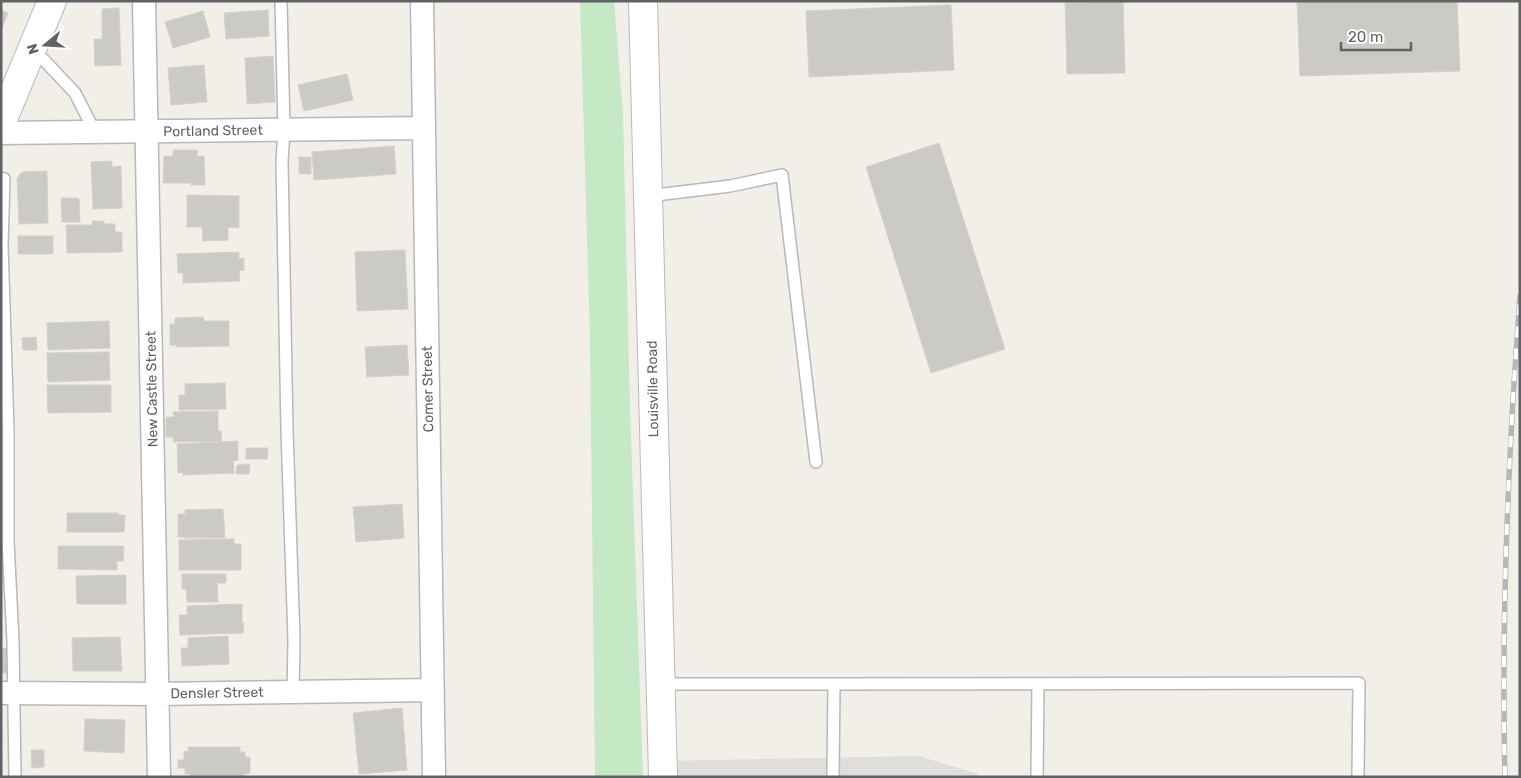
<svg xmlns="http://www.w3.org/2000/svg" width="1521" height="778" viewBox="0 0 1521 778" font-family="Rubik,sans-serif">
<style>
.industrial{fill:#e0deda}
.green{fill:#c5e8c5}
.building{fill:#cccac5;stroke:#d6d1c6}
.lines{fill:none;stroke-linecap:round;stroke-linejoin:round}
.service-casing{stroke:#b5b8bc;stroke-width:14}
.minor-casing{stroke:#b5b8bc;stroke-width:25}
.secondary-casing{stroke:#b6babf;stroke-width:30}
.service{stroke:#fff;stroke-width:11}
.minor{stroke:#fff;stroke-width:22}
.secondary{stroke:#fff;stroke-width:28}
.rail-casing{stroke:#b6b7b8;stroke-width:5.5}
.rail{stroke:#fff;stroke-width:4;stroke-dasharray:11;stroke-linecap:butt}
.labels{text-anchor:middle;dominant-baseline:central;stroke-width:4;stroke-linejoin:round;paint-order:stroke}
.street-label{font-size:14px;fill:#5f6368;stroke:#fff}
</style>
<rect width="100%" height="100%" fill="#f1efe8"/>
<path class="industrial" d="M919 756 978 774V777H663V761Z"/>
<path class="green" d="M580 1H614L623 115 630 408 643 777H595L590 339Z"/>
<path class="building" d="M1297 1H1457L1460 71 1300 76Z
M1123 2 1125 73 1067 74 1065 3Z
M951 5 954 70 809 77 806 11Z
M119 8 121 65 95 66 94 39H102V9Z
M1 10 8 13 1 31Z
M268 10 269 36 226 39 224 13Z
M203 11 210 37 173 48 165 22Z
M273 56 275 102 247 104 245 58Z
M204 65 207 102 171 105 168 68Z
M347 74 353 100 304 111 298 85Z
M939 143 1005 349 931 373 866 167Z
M394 146 396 174 314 180 312 152Z
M173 150H198L197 156H204L205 185H191V183H163L164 156H173Z
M299 157H311V174H299Z
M112 161V167L121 166 122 208 93 209 91 162Z
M47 171 48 223 19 224 17 178 22 172Z
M187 195 239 196V228L228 227V240L203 241 202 227H187Z
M61 198H79L80 222H62Z
M92 221H104V224H115V232H122V252L67 253 66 225H92Z
M18 236H53V254H18Z
M405 250 408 309 357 311 355 252Z
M239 252V259L244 258V270L239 271 240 281 183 283V273H178L177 254Z
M203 317 204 321H229V346L176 347V345H170V324H175V318Z
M109 321 110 348 48 350 47 323Z
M36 337 37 350H23L22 338Z
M407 345 409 375 367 377 365 347Z
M109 352 110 380 48 382 47 353Z
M225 383 226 409 179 410V395H185V384Z
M47 385H111V412L48 413Z
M218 411V431H221L222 441 173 442V437H166V417H174L173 412Z
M238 441V460L233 461 234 473 183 475V472L178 473 177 444Z
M246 448H268L267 459H246Z
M250 464 249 474H236L237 465Z
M402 504 404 538 356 542 353 507Z
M223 509 225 538H185V537H178V514H185V510Z
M67 513H118V515H125L124 532H67Z
M234 539V544H241V570H179V540Z
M58 546H124L123 561H117V570L58 569Z
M182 574H226V583H217L218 602H187L186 589H182Z
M126 575V604H77L76 576Z
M242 604V623H244L243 633 180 635 179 615H187V606Z
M228 636 229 664 182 666 181 648H188V638Z
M120 637 122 671H73L72 638Z
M7 648V673H1V649Z
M402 708 407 770 359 774 353 713Z
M85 719 125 720 124 753 84 751Z
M188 747H240V752H245V757H250V773L244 774V777H190V774H185V768H178V760H184V751L188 752Z
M31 750H44V767L32 768Z"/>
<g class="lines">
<g class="service-casing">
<path id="service" d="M281 1 284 130 282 161 287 430 294 640 293 692
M31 52 44 60 75 93 95 132
M1 178 4 179 2 245 8 429V541L13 641 15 777
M648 196 730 186 782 175 816 462
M661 684H834L833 777
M834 684 1359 683 1358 777
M1037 777 1038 684"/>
</g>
<g class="minor-casing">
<path id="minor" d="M144 1 159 777
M422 1 434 777
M1 133 424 128
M1 693 158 694 433 690"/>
</g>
<g class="secondary-casing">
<path id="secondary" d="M643 1 663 777
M1 124 52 1"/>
</g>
<use href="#service" class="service"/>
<use href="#minor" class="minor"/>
<use href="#secondary" class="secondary"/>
<g class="rail-casing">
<path id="rail" d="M1505 777C1501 617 1508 456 1520 296"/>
</g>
<use href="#rail" class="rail"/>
</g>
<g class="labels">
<g class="street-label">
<text transform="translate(213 131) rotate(-1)">Portland Street</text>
<text transform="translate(152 389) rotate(-91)">New Castle Street</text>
<text transform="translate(428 389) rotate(-91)">Comer Street</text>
<text transform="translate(653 389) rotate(-91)">Louisville Road</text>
<text transform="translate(217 693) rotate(-1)">Densler Street</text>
</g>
</g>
<rect width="1521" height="778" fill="none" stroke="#5f6368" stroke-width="5"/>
<g transform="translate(45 45) rotate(252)" stroke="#ffffff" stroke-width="4" paint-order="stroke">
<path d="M0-4L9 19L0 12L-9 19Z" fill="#5f6368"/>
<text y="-8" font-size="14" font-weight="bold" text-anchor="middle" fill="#5f6368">N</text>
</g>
<path d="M1341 42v8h70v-8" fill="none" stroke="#5f6368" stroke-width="2.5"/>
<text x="1348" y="42" font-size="15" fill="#5f6368" stroke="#ffffff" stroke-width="4" paint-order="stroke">20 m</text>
</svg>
